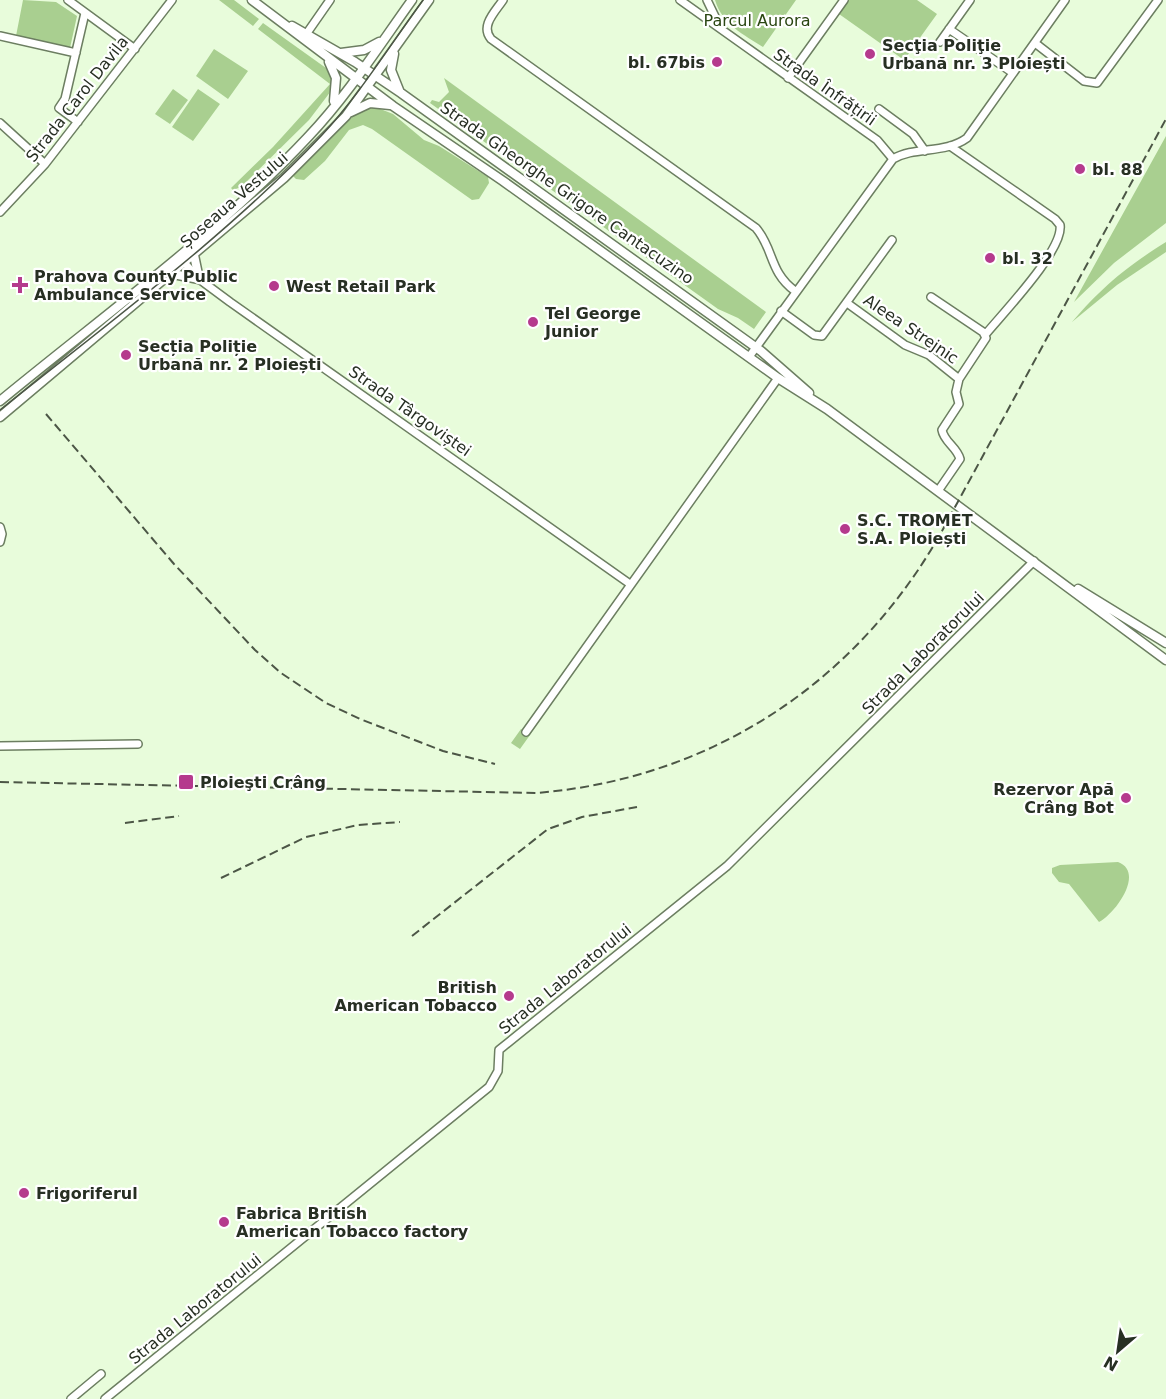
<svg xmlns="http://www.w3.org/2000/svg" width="1166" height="1399" viewBox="0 0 1166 1399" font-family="'DejaVu Sans',sans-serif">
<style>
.green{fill:#a9cf90}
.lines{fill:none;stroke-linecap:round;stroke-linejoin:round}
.minor-casing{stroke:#6c7e61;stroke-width:10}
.major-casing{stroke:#6c7e61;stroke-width:11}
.minor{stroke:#fff;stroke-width:7}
.major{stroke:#fff;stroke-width:8}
.tram{stroke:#4c5646;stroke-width:1.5}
.rail{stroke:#4c5646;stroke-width:2;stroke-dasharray:9 4.5;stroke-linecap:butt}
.poi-dot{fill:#b53a8d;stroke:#fff;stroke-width:2}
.labels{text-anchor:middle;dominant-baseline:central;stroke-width:4.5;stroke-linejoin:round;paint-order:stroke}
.park-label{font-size:16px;fill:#2a4612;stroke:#fff}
.poi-label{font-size:16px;font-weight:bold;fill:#272f23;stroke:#fff;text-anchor:start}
.street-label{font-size:16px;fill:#272f23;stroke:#fff}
</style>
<rect width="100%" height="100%" fill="#e8fcdb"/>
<path class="green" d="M23 0 56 2 77 16 70 48 16 36Z
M219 0H234L259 19 253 26Z
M715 0H796L763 47C744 35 722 24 715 0Z
M848 0H917L937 14 904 60 839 14Z
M263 23 326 68 333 82 331 91 309 120 241 187 233 190 231 188 273 147 330 84 258 29Z
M214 49 248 71 228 99 196 76Z
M444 78 766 312 754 329 738 318 718 309 430 103 432 100 439 102 449 92Z
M173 89 188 100 170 124 155 114Z
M198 89 220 104 193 141 172 127Z
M373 106 393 114 424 140 439 146 488 177 489 183 479 199 472 200 372 129 363 125 349 130 325 161 304 180 296 179 293 176 355 114Z
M1166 136V223L1114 263 1074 302Z
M1166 242V252L1117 285 1072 322C1102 287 1126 267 1166 242Z
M521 729 530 735 520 749 511 743Z
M1118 862C1145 872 1116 913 1099 922L1069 884 1059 882 1052 873V868L1060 865Z"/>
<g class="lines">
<g class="minor-casing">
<path id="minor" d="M68 0 135 49
M503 0C495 12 480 26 491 39L756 228C774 249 769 272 795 291
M680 0 877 140 893 159
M707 0 720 27
M949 29 1013 73
M307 33 330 0
M0 36 76 53
M940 42 970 0
M1035 43 1084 81 1097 83 1158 0
M788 78 844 0
M879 109 913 134 925 151
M78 122 59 108 65 99 85 13
M0 123 45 164
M950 146 1055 219 1060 225C1064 250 1002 314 985 335
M0 212 45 164 172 0
M181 259 199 279 230 302 630 584
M931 297 983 332 986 338 959 379 956 392 959 404 942 430C944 442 957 447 960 459L938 491
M847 303 905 345 929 355 959 379
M781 311 814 335 822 336 892 240
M749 357 893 159C915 146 945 154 967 138L1065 0
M0 527 2 534 0 542
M526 732 778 378
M0 746 138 744
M71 1399 101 1374
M105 1399 489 1087 498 1071 499 1050 727 866 1034 561"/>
</g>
<g class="major-casing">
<path id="major" d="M252 0 393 106 503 181 778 378 827 409 1166 660
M292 26 355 62 401 93 761 351 809 393
M341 53 364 50 379 42
M394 54 391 70 399 90
M329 62 336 78 334 101
M351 112 370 103 390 105
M194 255 199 279
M173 274 199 279
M0 401C103 316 216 235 308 137 347 96 379 46 412 0
M0 417 284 178 346 116 429 0
M1078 589 1166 643"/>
</g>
<use href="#minor" class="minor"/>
<use href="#major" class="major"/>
<path class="tram" d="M0 410C107 324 228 235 322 135 360 94 390 45 423 0"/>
<path class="rail" d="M46 414 174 564 255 650 281 673 326 703 360 719 443 751 495 764
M0 782 536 793C711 779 857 683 942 531L1166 119
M125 823 179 816
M221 878 306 837 358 825 400 822
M412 936 548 829 582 817 637 807"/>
</g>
<g class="poi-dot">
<circle cx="870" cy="54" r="6"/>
<circle cx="717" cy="62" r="6"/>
<circle cx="1080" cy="169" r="6"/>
<circle cx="990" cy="258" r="6"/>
<path d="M17 276h6v6h6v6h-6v6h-6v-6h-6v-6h6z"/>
<circle cx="274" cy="286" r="6"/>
<circle cx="533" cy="322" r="6"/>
<circle cx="126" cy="355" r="6"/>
<circle cx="845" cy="529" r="6"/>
<rect x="178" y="774" width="16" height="16" rx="3"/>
<circle cx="1126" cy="798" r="6"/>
<circle cx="509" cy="996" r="6"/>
<circle cx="24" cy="1193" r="6"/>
<circle cx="224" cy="1222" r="6"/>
</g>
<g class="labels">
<g class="park-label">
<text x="757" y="20">Parcul Aurora</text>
</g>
<g class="poi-label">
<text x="882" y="45">Secţia Poliţie<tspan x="882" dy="18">Urbană nr. 3 Ploiești</tspan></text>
<text x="705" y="62" text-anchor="end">bl. 67bis</text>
<text x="1092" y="169">bl. 88</text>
<text x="1002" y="258">bl. 32</text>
<text x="34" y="276">Prahova County Public<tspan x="34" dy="18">Ambulance Service</tspan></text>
<text x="286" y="286">West Retail Park</text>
<text x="545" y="313">Tel George<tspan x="545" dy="18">Junior</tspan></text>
<text x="138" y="346">Secția Poliție<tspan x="138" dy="18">Urbană nr. 2 Ploiești</tspan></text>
<text x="857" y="520">S.C. TROMET<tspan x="857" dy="18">S.A. Ploiești</tspan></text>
<text x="200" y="782">Ploieşti Crâng</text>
<text x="1114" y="789" text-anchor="end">Rezervor Apă<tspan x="1114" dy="18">Crâng Bot</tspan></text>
<text x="497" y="987" text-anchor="end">British<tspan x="497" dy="18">American Tobacco</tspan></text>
<text x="36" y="1193">Frigoriferul</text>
<text x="236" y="1213">Fabrica British<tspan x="236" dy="18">American Tobacco factory</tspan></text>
</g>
<g class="street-label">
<text transform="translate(825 87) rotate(35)">Strada Înfrățirii</text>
<text transform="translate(77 99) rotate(-52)">Strada Carol Davila</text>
<text transform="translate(567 193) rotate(35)">Strada Gheorghe Grigore Cantacuzino</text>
<text transform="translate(234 200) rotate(-41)">Șoseaua Vestului</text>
<text transform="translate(911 329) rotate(34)">Aleea Strejnic</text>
<text transform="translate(410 411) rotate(35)">Strada Târgoviștei</text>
<text transform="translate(923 653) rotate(-45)">Strada Laboratorului</text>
<text transform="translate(565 979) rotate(-39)">Strada Laboratorului</text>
<text transform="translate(195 1309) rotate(-39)">Strada Laboratorului</text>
</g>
</g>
<g transform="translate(1118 1351) rotate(209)" stroke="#ffffff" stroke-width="4.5" paint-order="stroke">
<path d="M0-4.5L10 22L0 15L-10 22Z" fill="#272f23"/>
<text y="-9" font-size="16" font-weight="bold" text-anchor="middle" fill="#272f23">N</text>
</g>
</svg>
